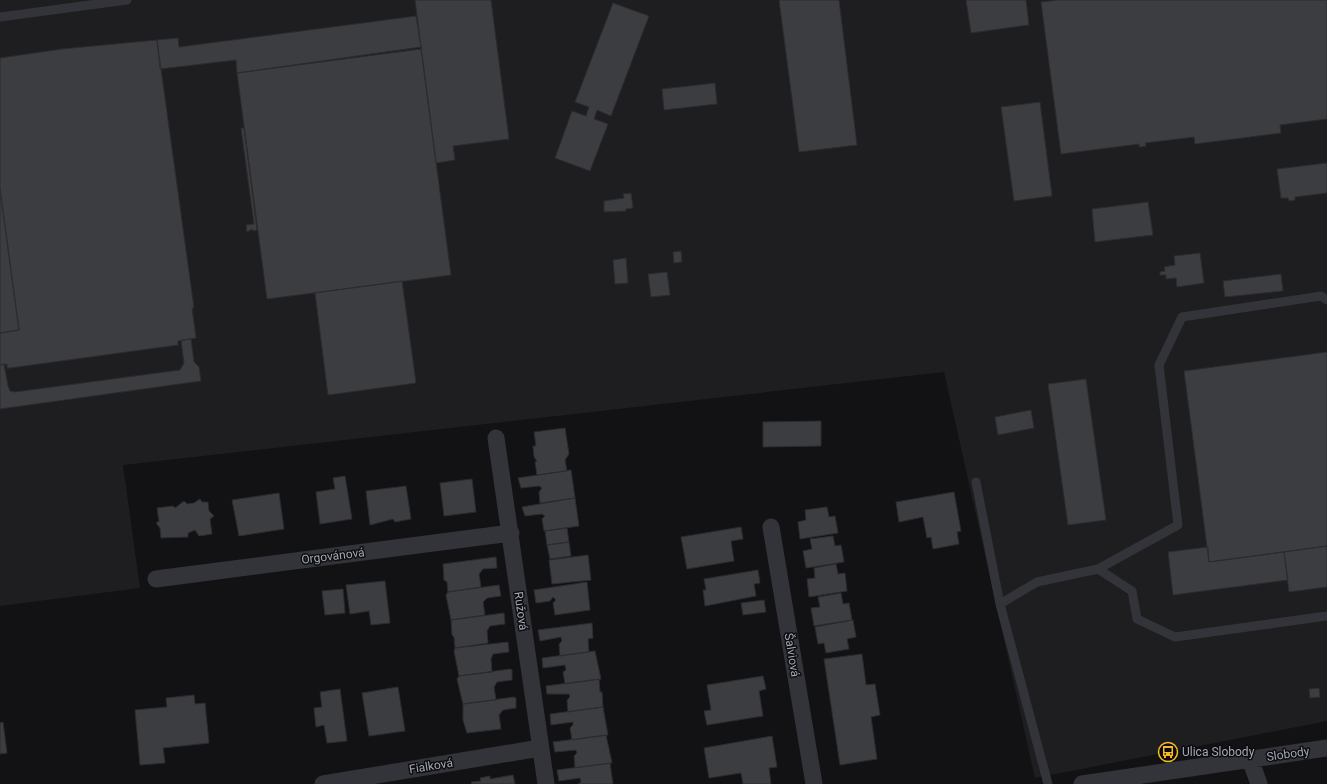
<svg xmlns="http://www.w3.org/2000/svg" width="1327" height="784" viewBox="0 0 1327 784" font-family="Roboto,sans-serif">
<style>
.built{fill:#1e1e21}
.building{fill:#3c3d41;stroke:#2c2c30}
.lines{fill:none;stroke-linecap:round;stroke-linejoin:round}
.lane{stroke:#333439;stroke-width:9}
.street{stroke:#333439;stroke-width:17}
.labels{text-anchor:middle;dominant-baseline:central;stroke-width:3;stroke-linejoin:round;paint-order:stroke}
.street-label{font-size:12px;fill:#a3a8b5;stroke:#0d0d0f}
.poi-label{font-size:12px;fill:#a3a8b5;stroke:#0d0d0f;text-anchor:start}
</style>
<rect width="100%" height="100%" fill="#121214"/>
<path class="built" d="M0 0H1327V721L1035 778 944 372 123 465 140 588 0 606Z"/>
<path class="building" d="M415 0H491L509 139 453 146 455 160 436 163Z
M779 0H839L857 145 799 152Z
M966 0H1026L1029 25 971 33Z
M1058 0H1327V119L1280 125 1281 133 1195 144 1194 137 1145 143 1146 146 1139 147V144L1061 154 1041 2Z
M613 3 649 16 611 116 597 110 594 119 608 124 590 171 555 158 572 111 586 116 589 107 575 102Z
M416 16 421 47 237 73 236 60 160 69 157 40 178 38 179 47Z
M157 40 194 308H192L196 338 178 341V345L10 368H7V364L0 365V333L19 330 0 189V58L62 49Z
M421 49 451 275 267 299 237 73Z
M715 83 717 104 664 110 662 89Z
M1040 102 1052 196 1014 201 1001 107Z
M241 128H244L257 230 253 231 252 229 247 232 246 225 254 224Z
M1327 163V193L1295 197V200L1289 201 1288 198H1281L1277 169Z
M0 189 19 330 0 333Z
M631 193 633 208 626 209V211L604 212V201L624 198 623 194Z
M1148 202 1153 235 1095 242 1092 209Z
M681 251 682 262 674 263 673 252Z
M1200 253 1204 283 1177 287 1176 278 1166 279V275H1160V272L1165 271 1164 267 1175 265 1174 256Z
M626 258 628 283 615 284 613 260Z
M667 272 670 295 651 297 648 274Z
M1281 274 1283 291 1225 297 1223 281Z
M402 281 416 383 328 395 315 293Z
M191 339 194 362 199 367 201 381 0 409V365L4 364 8 386 10 391 15 392 180 370 184 363 181 340Z
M1327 352V546L1209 562 1184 371Z
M1086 379 1106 520 1068 525 1048 384Z
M1031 410 1034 428 998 435 995 417Z
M821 421V446L763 447V422Z
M565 428 569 454 565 460 567 471 537 475 535 462 537 461 534 457 533 446H536L534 432Z
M571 470 575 498 540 503 539 492 542 488 539 486 521 488 518 478Z
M345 476 352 519 320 524 316 492 335 489 333 478Z
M472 479 476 512 444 516 440 483Z
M406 486 411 519 395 522 393 519 370 525 366 491Z
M954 492 961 531 957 532 959 544 933 549 931 537 927 538 923 517 899 522 896 502Z
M279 493 284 529 239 536 232 500Z
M575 498 579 526 544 531 542 519 545 516 542 514 525 516 522 507Z
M200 499 202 502H208L209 511 214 516 210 519 212 534 199 536 195 530 188 533V537L161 538 160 528 156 523 159 521 157 508 173 506 175 508 184 501 187 504 194 503Z
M827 507 829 517 835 516 838 533 800 539 798 522 806 520 805 510Z
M741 527 743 539 731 541 734 561 687 569 681 537Z
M567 528 569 542 547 545 545 531Z
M833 536 835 546 841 545 844 562 806 568 803 551 812 549 810 539Z
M569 542 571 556 550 559 547 545Z
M1327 546V587L1289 592 1284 552Z
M1208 547 1209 562 1284 552 1288 580 1173 595 1168 552Z
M588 555 591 580 552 584 549 560Z
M496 557 497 568 483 569 479 574 481 587 448 592 447 582 444 580 443 564Z
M836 564 838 574 845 573 847 591 809 597 807 579 815 578 814 568Z
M758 570 760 583 754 584 756 596 705 606 703 590H706L704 579Z
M385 581 390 623 371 625 369 611 350 614 346 585Z
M587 582 590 610 555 615 553 603 556 600 553 597 550 601 536 603 534 590Z
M499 585 501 596 487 598 483 602 485 615 451 620 446 595 448 592Z
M343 589 345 613 325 615 322 591Z
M841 593 843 604 849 603 852 620 814 626 811 608 820 607 818 597Z
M764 600 766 612 743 615 741 603Z
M504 613 505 624 490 626 487 631 488 643 455 648 454 637 452 635 451 620Z
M853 620 856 637 847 639 849 649 826 653 824 643 818 644 815 627Z
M592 623 593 638 588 639 589 652 560 656 559 644 562 641 561 637 540 641 538 630Z
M508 642 509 652 493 654 491 659 492 672 459 676 454 651 455 648Z
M595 651 601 679 565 684 563 672 566 670 565 665 543 668 542 658Z
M862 654 866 685 875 684 880 715 871 717 877 759 840 765 824 659Z
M510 669 512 670V680L497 682 494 687 496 700 463 704 457 679 459 676Z
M763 676 766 689 759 691 763 716 707 725 704 711 711 710 707 685Z
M599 679 600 692H602L603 707 568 712 567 700 570 697 569 694H547L546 686Z
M398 687 405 731 369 736 362 693Z
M1319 688 1320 697 1310 698 1309 689Z
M340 689 347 741 327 743 324 725 316 727 314 708 322 707 320 692Z
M194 695 195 704 205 703 209 743 163 748 165 763 140 765 135 710 167 707 166 698Z
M514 697 516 698V708L503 710 499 715 501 729 467 733 463 720V704Z
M603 707 608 735 572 740 570 728 573 725V722L551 725 550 714Z
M3 722 7 753 0 754V723Z
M606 735 612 763 575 768 574 756 577 753 576 750 555 752 553 742Z
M772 736 777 767 769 768 771 784H743L741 773 709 778 704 748Z
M610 763 613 784H578L581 782 580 778 559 781 557 770Z
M513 775 515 784H472L471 782 481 781 480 778 490 776V779Z"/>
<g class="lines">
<path class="lane" d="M0 17 127 0
M976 482 1000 604 1048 784
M1098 569 1132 591 1137 619 1175 637 1327 616
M1000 604 1037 582 1098 569 1178 525 1159 365 1182 317 1321 296 1327 300"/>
<path class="street" d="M496 438 546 784
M771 527 814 784
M156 579 511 533
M1250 759 1259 784
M323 784 540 748
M1082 784 1327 748"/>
</g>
<defs>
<g id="bus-ring" transform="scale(1)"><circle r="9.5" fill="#0d0d0f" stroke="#faba24" stroke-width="1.5"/><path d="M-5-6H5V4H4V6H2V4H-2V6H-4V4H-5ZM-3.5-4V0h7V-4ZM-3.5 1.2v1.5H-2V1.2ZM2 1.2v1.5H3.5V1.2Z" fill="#faba24"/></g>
</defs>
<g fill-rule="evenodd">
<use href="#bus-ring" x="1168" y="752"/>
</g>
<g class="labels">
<g class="street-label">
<text transform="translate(333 556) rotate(-7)">Orgovánová</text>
<text transform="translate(521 611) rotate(82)">Ružová</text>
<text transform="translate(792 655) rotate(81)">Šalviová</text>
<text transform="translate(1288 754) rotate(-8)">Slobody</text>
<text transform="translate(431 766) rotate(-9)">Fialková</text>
</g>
<g class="poi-label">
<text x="1182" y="752">Ulica Slobody</text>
</g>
</g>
</svg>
